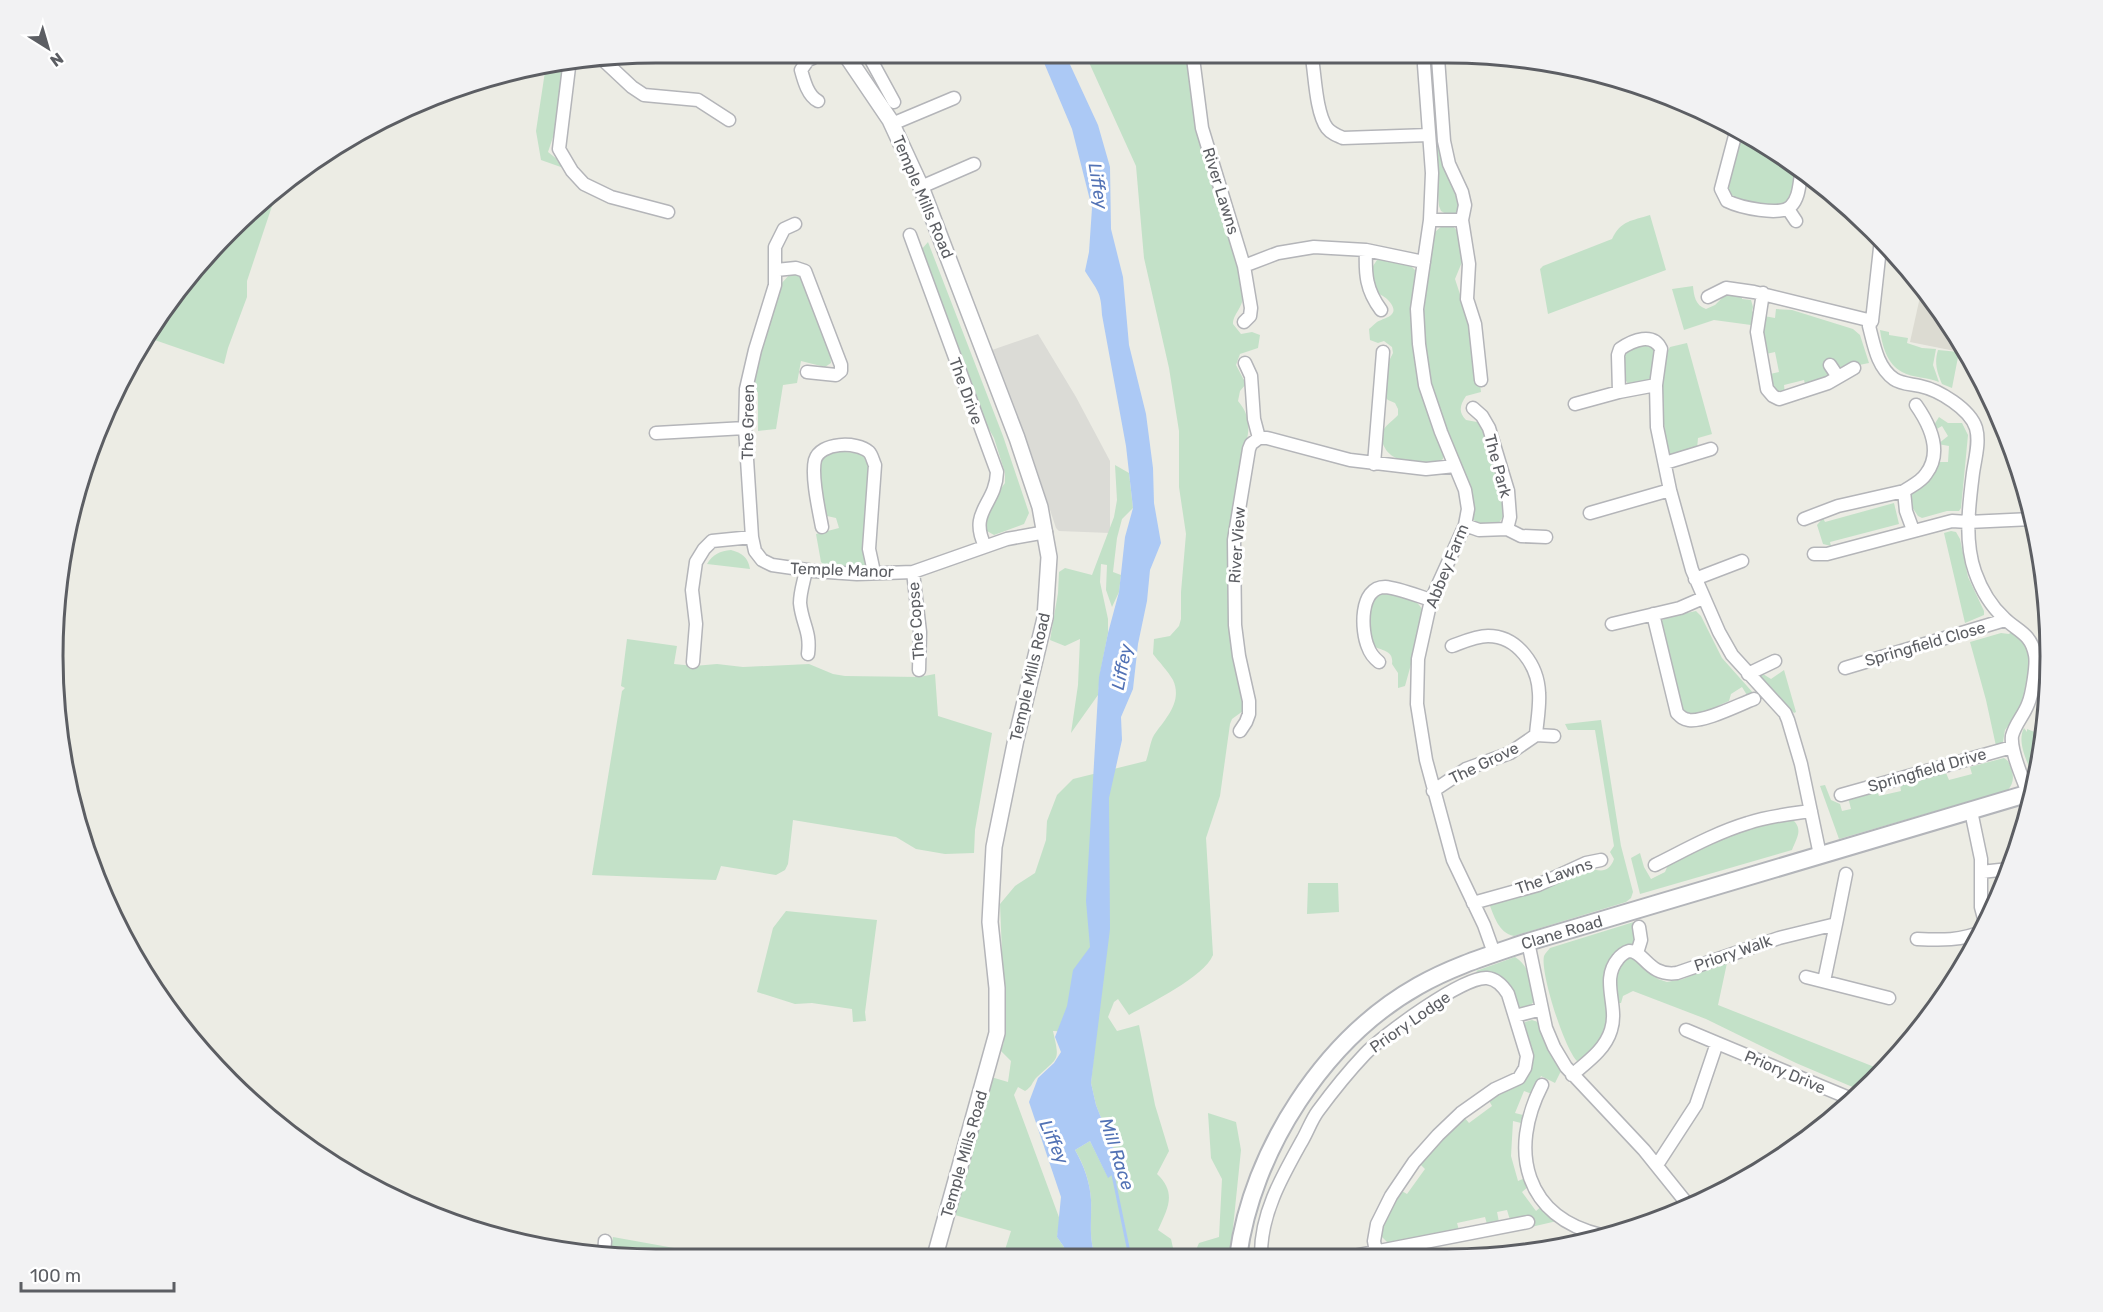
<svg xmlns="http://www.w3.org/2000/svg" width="2103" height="1312" viewBox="0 0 2103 1312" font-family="Rubik,sans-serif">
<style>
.industrial{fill:#dbdbd6}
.education{fill:#dcdbd2}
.green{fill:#c3e1c8}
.water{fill:#acc9f5}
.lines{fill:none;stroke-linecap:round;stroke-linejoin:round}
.stream{stroke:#acc9f5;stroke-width:3}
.minor-casing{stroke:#b4b5b9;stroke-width:15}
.tertiary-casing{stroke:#b4b5b9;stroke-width:18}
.secondary-casing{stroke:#b3b5ba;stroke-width:20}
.minor{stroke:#fff;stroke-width:12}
.tertiary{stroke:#fff;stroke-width:15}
.secondary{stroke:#fff;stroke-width:16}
.labels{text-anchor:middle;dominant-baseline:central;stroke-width:6;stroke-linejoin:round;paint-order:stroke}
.street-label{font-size:16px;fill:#5c5e63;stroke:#fff}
.water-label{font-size:18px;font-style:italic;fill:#5272b5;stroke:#fff}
.rim{fill:none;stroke:#5c5e63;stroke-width:3}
</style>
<rect width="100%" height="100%" fill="#ecece4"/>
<path class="industrial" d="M1038 334 1076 397 1110 461V533L1059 531 1056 528 1032 455 992 350Z"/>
<path class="education" d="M1922 288 1970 354 1910 342Z"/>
<path class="green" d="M1087 58H1188C1192 88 1194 119 1202 149 1214 194 1235 239 1243 286 1246 308 1233 312 1233 324L1241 334 1252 332 1260 335 1258 348 1240 354 1236 365 1246 384 1240 391 1238 401C1254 420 1248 435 1243 457L1234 654 1243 708V711L1232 719 1230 724 1220 796 1206 838 1213 955C1204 977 1150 1003 1129 1015L1118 999 1114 1002 1108 1017 1117 1031 1139 1025 1155 1105 1169 1151 1157 1174C1177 1193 1168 1208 1158 1230L1171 1239 1175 1257H1096C1088 1239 1092 1218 1091 1200 1090 1182 1084 1165 1075 1150L1090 1141 1108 1177 1121 1168 1096 1105 1091 1083 1096 1033 1053 1031C1060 1062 1059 1056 1037 1077 1032 1082 1032 1087 1025 1091L1018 1087 1014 1095 1060 1220 1057 1237 1064 1247 1065 1256H1003L1011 1231 955 1215 991 1077 1008 1082 1011 1061 1001 1051 1004 1042V1003L1000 904 1015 886 1035 873 1046 840 1047 821 1057 795 1073 779 1146 761C1149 753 1150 742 1154 735 1165 719 1183 702 1173 680 1168 671 1159 662 1153 654L1154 639 1170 636 1179 626 1181 619V592L1186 534 1179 487V431L1169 368 1144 258 1136 166Z
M565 61 556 128 548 152 572 171 541 160 536 131 546 65Z
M1433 71C1437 106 1439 140 1447 174 1450 189 1464 197 1456 213 1450 216 1447 215 1441 211L1439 206 1430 75Z
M1743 136 1798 168 1793 194 1783 205C1766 205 1738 204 1727 191L1739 138Z
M274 190V200L247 281V297L228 348 224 364 146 337 154 320 229 230Z
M1650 215 1666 270 1548 314 1540 269 1543 266 1612 239C1621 220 1632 221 1650 215Z
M1443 225 1453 226 1457 231 1462 256V262L1455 279 1471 328 1476 384H1480L1481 392 1466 396C1460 405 1458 412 1466 420L1477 422C1492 435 1503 497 1503 517L1498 524C1488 525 1479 527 1472 518L1458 462 1433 391 1426 353 1423 320 1428 276 1435 232Z
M928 242 1003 436 1029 513 1024 524 994 535 987 531 985 522 997 494 1005 483V473L994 438 973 401 921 250Z
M1383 258 1411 266 1416 271C1412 310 1410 349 1420 388 1426 410 1436 432 1444 454L1443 459 1438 462C1422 463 1393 464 1385 448 1381 442 1381 435 1384 429 1387 424 1394 420 1398 415V409L1395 403 1388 400 1385 397 1387 365 1393 353 1392 347 1384 341 1378 343 1370 340 1369 329C1372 327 1374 324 1377 322 1383 318 1404 316 1387 299 1383 295 1379 295 1375 291L1371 269 1377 260Z
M790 274 799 275 803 283C812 304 831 342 831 363L825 367 801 361 797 383 783 385 776 429 758 431V392L751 391 759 353 781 284Z
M1693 286C1694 296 1695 305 1706 309L1715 305 1724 296 1742 295V299L1751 300 1753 307 1752 311 1755 314 1751 325 1714 320 1684 330 1672 289Z
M1776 309 1792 310 1853 329 1860 335 1869 363 1829 371 1826 379 1806 388 1804 380 1784 385 1785 395H1779L1773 388 1770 374 1779 372 1775 352 1766 354 1762 331 1764 316 1775 318Z
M1880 330 1889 332V335L1908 338 1907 343 1922 348 1936 349 1933 365 1939 382C1928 377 1913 378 1902 372 1887 364 1882 345 1880 330Z
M1645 343 1652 346 1657 353 1651 380 1628 384 1625 379V354L1627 350Z
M1687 343 1712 434 1698 438 1697 449 1670 455 1667 448C1664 421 1655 371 1670 347Z
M1938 350 1959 352 1952 388 1942 384C1937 372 1934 363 1938 350Z
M1939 417 1948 423H1962L1968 435 1961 508 1959 511H1947L1922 518 1918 516 1912 507 1910 508V493L1932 477 1938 462H1948L1949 446 1938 444 1948 436 1942 426 1935 430 1934 425Z
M836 451C847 453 862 451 869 460L866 567 857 568 825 566 821 562 816 534 839 528 836 518 827 516 821 507V460L828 453Z
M1115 465 1129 473 1133 508 1122 519 1117 538 1113 572 1121 575 1119 592 1112 607 1106 590 1107 565 1101 564 1100 582 1108 619V633L1100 674 1098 695 1071 733 1078 685 1080 639 1065 646 1050 640 1058 593 1059 572 1065 568 1092 575 1114 517 1117 500Z
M1894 503 1899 524 1830 542 1831 546 1823 544 1817 525 1823 518 1825 522Z
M1951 531 1956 532 1960 539 1968 577 1984 611V615L1965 623 1944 533Z
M731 550C742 553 748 557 750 569L707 564C713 554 720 551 731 550Z
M1382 593C1399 593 1423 598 1424 617L1405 686 1398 688V673L1392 664C1394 650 1382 651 1373 646 1368 630 1363 600 1382 593Z
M1696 611 1701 616 1722 658 1755 695 1750 700 1742 687 1731 694 1729 701C1714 707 1699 718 1683 714L1660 622 1667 617Z
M2011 632 2020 637 2028 649 2030 661 2024 705 2005 730 2003 742 1996 746 1986 700 1970 642 2001 633 2009 634Z
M627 639 677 646 674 664 694 666 717 664 743 667 809 664 833 674 845 676 919 677 935 674 938 716 992 733 975 830 974 853 945 854 916 849 896 837 793 820 788 864 785 870 776 875 721 866 716 880 592 875 622 691 625 688 621 686Z
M1784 670 1796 712 1794 713 1758 676 1763 674 1771 679Z
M1601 720 1621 846 1633 892 1631 898 1626 902 1514 936C1498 933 1494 915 1488 901L1588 867C1600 872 1609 873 1614 859L1610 852 1614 846 1595 730H1568L1565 724Z
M2024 728 2027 732V729L2043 735 2036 773H2032C2026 760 2017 741 2024 728Z
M2004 758 2008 761C2013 772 2016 780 2008 790L1839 839 1820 786 1825 785 1831 800 1840 804 1842 811 1851 809 1849 801 1850 798 1876 789 1879 796 1901 791 1900 785 1946 773 1949 780 1972 774 1970 767Z
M1791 818C1804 829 1797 837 1792 850L1640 894 1631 858 1640 853 1644 867 1651 879 1665 872 1668 865C1707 844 1747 825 1791 818Z
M1308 883H1338L1339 912 1307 914Z
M786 911 877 920 865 1012 866 1021 853 1022 852 1009 812 1003 795 1004 757 992 773 928Z
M1637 921 1634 932 1635 943C1628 949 1618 949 1611 957 1593 979 1614 1005 1608 1026 1604 1040 1590 1052 1580 1062L1577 1061C1564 1048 1540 972 1544 956 1545 953 1548 951 1550 948Z
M1515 957C1531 967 1531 984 1534 1002L1525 1009 1520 1008 1488 973H1478L1476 971Z
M1626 958H1635L1658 979 1667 982 1683 979 1714 966 1727 963 1718 1005 1877 1068 1874 1078 1862 1091 1796 1063 1706 1019 1633 991 1623 996 1621 1003H1617L1614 994 1617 966Z
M1532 1020 1538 1022 1547 1046 1561 1071 1555 1083 1541 1076 1532 1094 1524 1091 1515 1113 1523 1115 1521 1123 1513 1121 1511 1156 1518 1181 1525 1178 1529 1186 1522 1192 1536 1211 1542 1206 1557 1221 1531 1227 1510 1220 1507 1210 1497 1212 1499 1222 1487 1224 1485 1217 1457 1223 1459 1230 1388 1243 1380 1235 1383 1225 1400 1190 1407 1194 1425 1169 1419 1163 1450 1128 1464 1117 1469 1123 1492 1106 1488 1099C1503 1091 1535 1082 1533 1060 1532 1049 1525 1037 1522 1027L1525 1022Z
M1208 1113 1236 1122 1241 1150 1230 1257H1193L1199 1243 1219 1237 1222 1179 1211 1158Z
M613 1237 713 1255H612L610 1252Z"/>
<path class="water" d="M1042 58H1067L1098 125 1110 167 1111 229 1123 277 1129 345 1146 414 1153 468 1154 503 1161 543 1150 570 1147 601 1138 644 1133 689 1121 717 1122 740 1109 798 1110 929 1091 1083 1096 1105 1121 1168 1108 1178 1090 1141 1075 1150C1084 1166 1090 1182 1091 1200 1092 1218 1088 1239 1096 1257L1065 1256 1064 1247 1057 1237 1061 1197 1029 1102 1038 1078 1054 1063 1061 1052 1055 1037 1067 1006 1073 970 1090 947 1086 901 1099 677 1108 633 1119 592 1125 537 1133 508 1126 446 1102 315C1101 290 1097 291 1085 271L1089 252 1092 208 1072 129Z"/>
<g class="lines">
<path class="stream" d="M1112 1170 1130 1257"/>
<g class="minor-casing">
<path id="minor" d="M601 58 632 87 644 95 698 100 729 120
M813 58 808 60 801 70C804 81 808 96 818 101
M870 58 894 102
M1193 58 1202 128 1244 266 1251 308 1250 316 1244 322
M1312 58C1315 76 1316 113 1327 128 1331 133 1336 135 1343 138L1429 135
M1438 58 1444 141 1449 164 1462 192 1465 205 1462 220 1469 264 1467 299 1475 324 1481 380
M570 59 559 149 572 171 584 184 611 197 668 212
M1424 65 1432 173 1430 220 1417 309 1419 344 1425 385 1441 432 1465 490 1468 509 1465 525 1431 600 1418 659 1417 704 1426 760 1453 860 1484 925 1494 953
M892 124 954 98
M1736 132 1721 189 1727 201C1739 207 1781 217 1791 206 1800 197 1799 182 1802 170
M921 187 974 164
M1788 209 1796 221
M1430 220H1462
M795 224 784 229 775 247V285L755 350 746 389 745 428 752 537 755 551 762 560 772 565 814 571 857 574 913 572 1007 539 1046 532
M910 235 997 472C996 505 968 511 985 546
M1881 239 1872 321 1869 326C1874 345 1877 367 1894 379 1901 384 1911 384 1920 386 1939 390 1970 409 1976 428 1980 442 1975 459 1973 473 1969 505 1964 541 1975 572 1981 589 1991 606 2004 618 2017 631 2031 633 2035 655 2037 664 2032 695 2028 704 2024 715 2015 724 2012 736 2010 751 2023 779 2028 793
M1366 250C1365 274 1366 290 1381 310
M1244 266 1278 253 1314 247 1366 250 1424 262
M776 270 796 268 805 271 841 365V371L836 375 807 372
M1763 293 1757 332 1767 389 1773 396 1779 399 1828 383 1854 368
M1708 297 1726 288 1754 292 1872 321
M1245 363 1251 376 1254 419 1259 438
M1830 365 1838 377
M1619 392 1618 355 1620 349C1633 340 1653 332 1661 349L1656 385 1657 427 1670 490 1692 570 1719 632 1732 655 1785 713 1788 720 1801 764 1820 855
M1575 404 1619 392 1656 385
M1473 408 1482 416 1489 428 1508 491 1510 517 1507 529
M656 433 745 428
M1259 438H1267L1350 460 1426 469 1455 466
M1665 463 1711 449
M1374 464 1383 352
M1590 513 1670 490
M1804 519 1838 506 1904 491
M1465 525 1479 530 1507 529 1521 536 1546 537
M822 527C819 511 811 476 815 460 820 442 857 441 869 452 872 455 873 461 875 465L869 549 874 572
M1913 530 1906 511 1904 491C1911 486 1921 482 1926 474 1943 452 1930 425 1916 405
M1814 554H1827L1952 521 1968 522 2032 519
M806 570C804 581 800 592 800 603 802 624 811 631 808 654
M913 572 920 632 919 670
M1695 579 1742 561
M1653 614 1677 713C1681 717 1683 719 1689 720 1705 722 1738 705 1754 699
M1612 624 1680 608 1703 598
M1452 646C1463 642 1476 636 1488 636 1518 636 1538 666 1539 693 1540 707 1537 721 1536 735
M693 662 696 624 692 590 696 562 704 549 712 541 752 537
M1379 662C1374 658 1370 653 1368 647 1361 631 1359 587 1385 587 1398 588 1418 596 1431 600
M1845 668 2005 620
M1748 674 1775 661
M1240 731 1246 722 1249 714V701L1239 656 1235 625 1234 540 1249 449 1251 444 1259 438
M1433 791 1466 769 1510 753 1536 735 1554 736
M1841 795 2012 747
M1971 811 1981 859V907L1986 926
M1655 865C1685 850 1715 833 1748 823 1768 816 1790 814 1811 811
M1981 872 2009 869
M1473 903 1538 885 1586 863 1601 860
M1917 939C1940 940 1962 941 1983 931
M1528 942 1546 1028 1554 1047 1566 1067 1644 1150 1689 1206
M1637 953 1641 940 1639 927
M1806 977 1889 998
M1824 981 1836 924
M1515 1016 1542 1009
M1717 1043 1854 1100
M1572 1075C1587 1062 1605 1050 1611 1030 1619 1006 1600 980 1618 959 1620 956 1625 952 1629 951 1644 950 1648 977 1677 973L1779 938 1836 924 1846 874
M1542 1085C1508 1151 1525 1217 1601 1235
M1657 1165 1696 1105 1717 1043 1686 1030
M604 1254 605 1241
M1261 1254C1261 1212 1283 1175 1303 1139 1308 1130 1312 1119 1318 1111 1332 1092 1348 1072 1365 1054 1382 1036 1463 976 1487 978 1497 979 1503 986 1508 994L1527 1056 1525 1068 1519 1078 1495 1089 1461 1113 1438 1135 1414 1162 1391 1196 1377 1224 1374 1241 1376 1252
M1343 1258 1528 1222"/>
</g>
<g class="tertiary-casing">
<path id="tertiary" d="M848 58 890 120 921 187 1017 438 1040 507 1049 557 1045 618 1016 739 994 847 990 922 997 988V1033L935 1256"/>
</g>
<g class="secondary-casing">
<g id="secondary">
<path id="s1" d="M1238 1257C1252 1151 1324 1039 1418 986 1453 966 1490 955 1528 942L2033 792"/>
</g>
</g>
<use href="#minor" class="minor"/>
<use href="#tertiary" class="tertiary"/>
<use href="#secondary" class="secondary"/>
</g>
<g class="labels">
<g class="street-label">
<text transform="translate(1221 191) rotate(73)">River Lawns</text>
<text transform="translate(923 197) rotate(67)">Temple Mills Road</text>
<text transform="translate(966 391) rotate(70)">The Drive</text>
<text transform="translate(748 422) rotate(-89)">The Green</text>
<text transform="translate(1498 466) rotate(75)">The Park</text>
<text transform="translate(1237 545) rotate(-86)">River View</text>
<text transform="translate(1447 566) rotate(-68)">Abbey Farm</text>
<text transform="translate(842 570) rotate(2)">Temple Manor</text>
<text transform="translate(916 621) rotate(-94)">The Copse</text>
<text transform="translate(1925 644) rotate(-16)">Springfield Close</text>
<text transform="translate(1030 677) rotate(-77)">Temple Mills Road</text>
<text transform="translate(1484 763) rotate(-26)">The Grove</text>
<text transform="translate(1927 770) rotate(-16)">Springfield Drive</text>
<text transform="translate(1554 876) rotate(-19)">The Lawns</text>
<text stroke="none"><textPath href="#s1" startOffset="490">Clane Road</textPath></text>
<text transform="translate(1733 953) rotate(-19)">Priory Walk</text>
<text transform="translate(1410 1022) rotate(-35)">Priory Lodge</text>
<text transform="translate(1785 1072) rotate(23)">Priory Drive</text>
<text transform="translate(964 1154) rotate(-74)">Temple Mills Road</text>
</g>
<g class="water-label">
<text transform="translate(1098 186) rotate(81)">Liffey</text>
<text transform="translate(1122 667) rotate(-79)">Liffey</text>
<text transform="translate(1054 1142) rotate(66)">Liffey</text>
<text transform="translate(1117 1154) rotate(72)">Mill Race</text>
</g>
</g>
<path d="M0 0H2103V1312H0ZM656 63H1447A593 593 0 0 1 2040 656V656A593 593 0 0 1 1447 1249H656A593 593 0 0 1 63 656V656A593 593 0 0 1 656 63Z" fill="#f2f2f3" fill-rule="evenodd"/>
<path class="rim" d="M656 63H1447A593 593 0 0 1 2040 656V656A593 593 0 0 1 1447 1249H656A593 593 0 0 1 63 656V656A593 593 0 0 1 656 63Z"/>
<g transform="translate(48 48) rotate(143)" stroke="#ffffff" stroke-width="4.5" paint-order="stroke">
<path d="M0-4.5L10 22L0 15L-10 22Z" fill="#5c5e63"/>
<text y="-9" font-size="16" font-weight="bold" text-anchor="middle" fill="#5c5e63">N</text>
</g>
<path d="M21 1282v9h153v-9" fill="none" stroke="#5c5e63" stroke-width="3"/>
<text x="30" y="1282" font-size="18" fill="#5c5e63" stroke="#ffffff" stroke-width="4.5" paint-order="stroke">100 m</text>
</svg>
